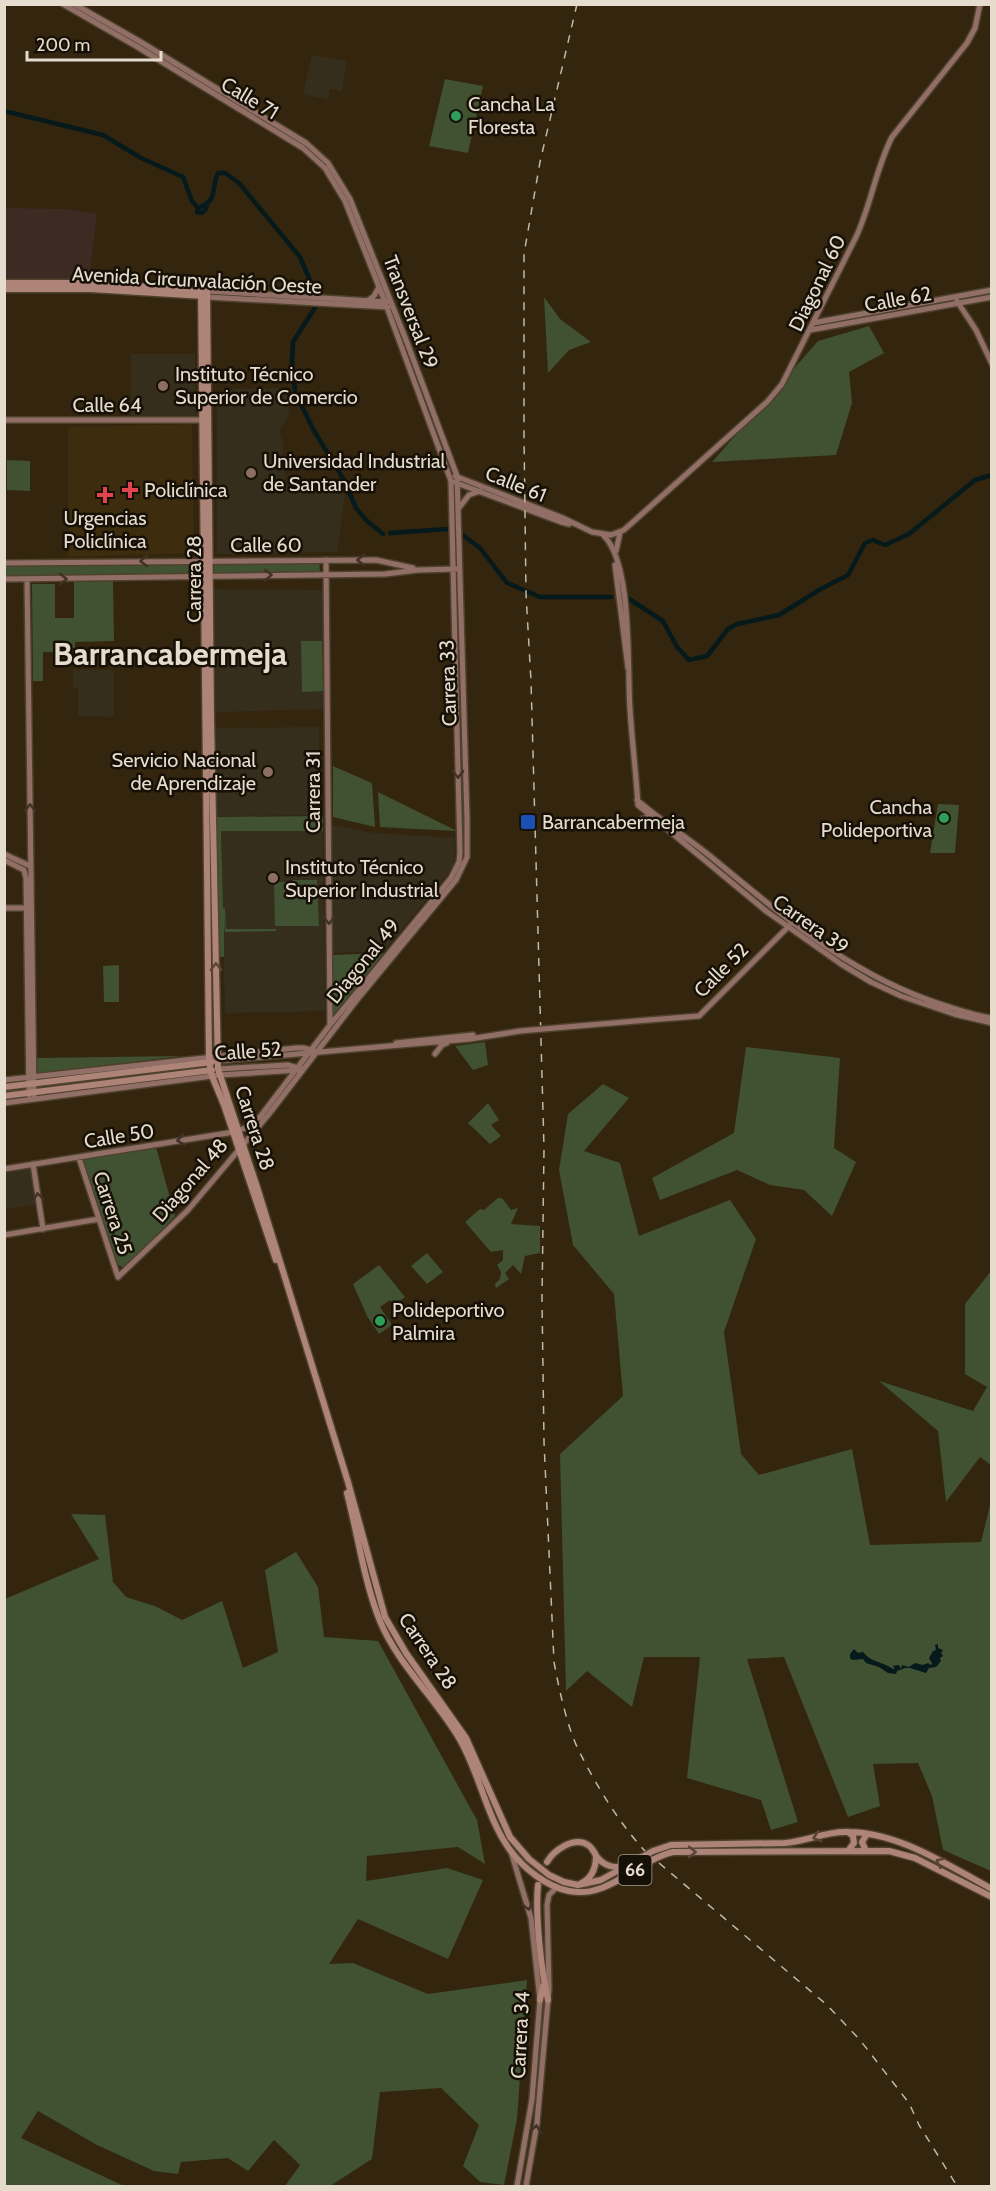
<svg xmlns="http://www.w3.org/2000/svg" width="996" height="2191" viewBox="0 0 996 2191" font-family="Cabin,sans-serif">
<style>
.built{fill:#3d2c0d}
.industrial{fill:#3c2a23}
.education{fill:#362e1d}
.green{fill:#405231}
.water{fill:#061a1b}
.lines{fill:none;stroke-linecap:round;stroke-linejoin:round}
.canal{stroke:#061a1b;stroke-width:4.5}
.secondary-casing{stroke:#4f422d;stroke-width:8}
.primary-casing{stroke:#4f422d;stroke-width:9}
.secondary{stroke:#916f67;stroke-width:5}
.primary{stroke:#ae8378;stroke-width:6}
.rail{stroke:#c2b8a8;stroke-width:1.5;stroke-dasharray:8 8;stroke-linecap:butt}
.secondary-bridge-casing{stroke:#4f422d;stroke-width:8;stroke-linecap:butt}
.secondary-bridge{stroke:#916f67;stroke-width:5}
.oneway{stroke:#413128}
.oneway2{stroke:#5a4439}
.leisure-dot{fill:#2e9e5b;stroke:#161006;stroke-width:2}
.education-dot{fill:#8d6e63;stroke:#161006;stroke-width:2}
.health-dot{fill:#e0444e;stroke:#161006;stroke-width:2}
.transit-dot{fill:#1a4fb4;stroke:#161006;stroke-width:2}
.labels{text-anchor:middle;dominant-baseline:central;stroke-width:5;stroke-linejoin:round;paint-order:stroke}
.shield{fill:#161006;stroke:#a79f92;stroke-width:1.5}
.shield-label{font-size:18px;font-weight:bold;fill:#e5dcce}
.street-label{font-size:20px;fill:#e5dcce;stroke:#161006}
.poi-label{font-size:20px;fill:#e5dcce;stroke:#161006;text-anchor:start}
.town-label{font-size:32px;font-weight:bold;fill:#e5dcce;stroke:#161006}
</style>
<rect width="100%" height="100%" fill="#33250e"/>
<path class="built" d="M192 424 194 553 68 557V427Z"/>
<path class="industrial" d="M5 208 67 209 97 214 89 280H5Z"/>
<path class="education" d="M312 55 347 61 342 91 330 89 328 100 303 94Z
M131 354H195L196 418 131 419Z
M288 388 289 414 279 432 283 444 286 487 346 486 337 552H304L302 549H299V553L217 554V394L223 389Z
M214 589 323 590 325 709 216 712Z
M73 669 114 670V717L78 716V688L73 687Z
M319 727V815L217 816 215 728Z
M330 825 374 833 455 838 454 866 384 951 331 953Z
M221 831H323L325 1011 225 1013Z
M31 1169 36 1205 5 1209V1173Z"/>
<path class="green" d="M445 79 483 86 468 153 429 146Z
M544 297 560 319 591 342 569 350 548 373Z
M869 326 884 353 849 372 852 403 836 455 712 462 818 341Z
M7 460 30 461V491L7 490Z
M319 561 320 572 5 576 4 565Z
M113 581 114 641 75 642V652H43V681H33L32 584H55V618H74V582Z
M301 641H322L323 691 302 692Z
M333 766 372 783 375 827 333 817Z
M378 792 457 831 380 827Z
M938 804 959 805 955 853H930Z
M323 816V831H221L223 908H225L226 929H276V931L225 932 224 920V957H216L214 817Z
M292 880H317L319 926H275L274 882H291Z
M384 953 331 1018V955Z
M119 965V1002H104L103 966Z
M485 1042 488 1065 473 1070 455 1046Z
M746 1047 840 1058 834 1148 856 1162 832 1216 804 1190 770 1185 737 1170 660 1200 652 1178 734 1133Z
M181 1056 37 1074V1058Z
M603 1084 629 1098 584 1151 620 1163 639 1236 730 1200 756 1239 724 1332 741 1454 759 1475 852 1449 870 1545 981 1542 991 1501V1871L943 1850 932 1796 918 1763 873 1764 880 1806 848 1817 784 1657 747 1659 798 1822 771 1830 761 1800 687 1778 700 1657H644L632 1707 587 1671 566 1691 560 1454 623 1396 614 1294 573 1245 559 1170 568 1114Z
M488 1103 499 1120 491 1125 501 1136 490 1144 468 1123Z
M156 1147 175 1216 128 1265 122 1267 117 1264 82 1160Z
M498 1198H502L511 1210 518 1208 511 1224 540 1226V1253L525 1256 521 1274 513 1265 505 1273 509 1279 496 1288 495 1284 500 1279 501 1272 497 1265 503 1260V1250L491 1252 465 1222 480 1209 484 1210Z
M427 1253 443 1272 427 1284 411 1266Z
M379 1265 405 1297 394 1305 390 1300 380 1307 392 1325 379 1334 367 1316 353 1284Z
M991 1271V1465L980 1457 946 1502 938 1431 879 1381 973 1411 987 1387 965 1374V1304Z
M71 1514 105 1515 113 1582 126 1597 155 1606 182 1620 222 1601 243 1668 278 1652 265 1570 296 1552 318 1587 324 1637 378 1641 477 1820 485 1864 458 1847 367 1856 366 1881 447 1868 483 1880 448 1959 358 1919 329 1964 353 1963 428 1994 527 1980 517 2119 504 2185 480 2182 463 2166 479 2125 441 2088 380 2092 372 2159 330 2186H285L300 2165 274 2140 248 2171 228 2158 181 2162 178 2174 154 2171 97 2145 38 2111 21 2138 124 2186H5V1599L99 1559Z"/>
<path class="water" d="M938 1644V1648L943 1650 941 1653 943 1656 940 1658 941 1661 936 1667 929 1668 926 1673 910 1668H905L897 1671 896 1674 888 1673 879 1667 866 1663 863 1659 852 1660 850 1658V1654L854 1649 858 1653 863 1652C870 1662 884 1662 893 1669L895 1668 892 1666 899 1665 901 1669 902 1665 909 1667 915 1663 923 1665 928 1663 931 1665 932 1663 929 1658 933 1651 936 1650 935 1645Z"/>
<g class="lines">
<path class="canal" d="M4 111 103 135 141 158 183 177 192 201 198 208C220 199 210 189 218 173H225L239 183 300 257 315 292
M198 208 197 212 202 213 206 209 207 204
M316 306 293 342 292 362 295 392 313 429 344 480 356 508 366 520 383 534
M390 533 447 529
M464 536 480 548 507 583 540 597H611
M626 597 663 621 677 647 689 660 707 656 728 629 737 624 779 615 819 590 848 575 865 543 873 540 885 545 909 534 975 480 992 475"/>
<g class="secondary-casing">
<path id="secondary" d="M74 4 139 41 306 143 328 163 350 199 406 340 457 476 467 819V857L456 880 356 1001 269 1114 188 1210 118 1277 79 1158
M207 291 387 302
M207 297 388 307
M369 300 374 296 379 287
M957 301 976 330 992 364
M813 323 992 290
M810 330 992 297
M4 420H204
M455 476 563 518 592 532 611 535 624 530 767 402 782 384 856 237C871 205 876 168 892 137L967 43 975 28 980 4
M454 482 561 522 569 524
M458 509 469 495 480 491
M603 535C633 562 627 669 630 709 632 741 636 773 638 805L766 911 841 964 871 982 901 996 954 1014 992 1023
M616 551 620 533
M326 560 330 1025
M4 563 376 560 413 568
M615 565 628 668
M4 579 385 574 418 570 456 569
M27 579 34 1099
M637 800C660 820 686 837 710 856 783 916 851 976 943 1005 959 1010 975 1016 992 1018
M639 820 650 816
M4 854 30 866
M4 860 24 870 26 878 29 1095
M4 908H30
M636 1021 699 1016 789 926
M396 1043 473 1035
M435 1054 442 1045 447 1043
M217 1061 470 1039 520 1031
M218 1069 288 1065 301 1069
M4 1080 296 1048H304L314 1051
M4 1103 220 1075 298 1070
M33 1164 43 1229
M4 1169 234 1132 245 1128 260 1117 330 1025 451 878 459 862 460 853 451 481 385 302 345 201 325 168 303 148 136 46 63 4
M4 1235 99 1219
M512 1855 531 1918 540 2000 532 2099 517 2186
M526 2186 537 2123 549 1989 547 1905 549 1895 557 1887"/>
</g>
<g class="primary-casing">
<path id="primary" d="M4 283H92L207 291 211 719 218 1069 257 1187 348 1482 385 1617 406 1653 466 1738 510 1837 529 1859 549 1875 564 1882 578 1885 601 1880 653 1851 671 1845 785 1843C806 1841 825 1832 845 1832 897 1831 947 1865 992 1889
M4 289H91L204 296
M201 290 209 1062 212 1076 224 1105 276 1260
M4 1087 212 1062
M4 1096 212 1070
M347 1493C358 1535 364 1581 380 1621 397 1663 436 1699 459 1738 480 1773 486 1817 510 1850 523 1868 547 1887 569 1891 609 1899 636 1861 673 1852L889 1851 915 1858 992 1897
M848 1851 854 1843 853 1836 848 1832
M866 1851 862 1842 867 1834
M547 1862C554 1850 574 1836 588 1845 593 1848 594 1853 597 1857 603 1865 613 1868 623 1867
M580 1884C591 1879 596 1869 596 1856
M538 1885C535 1915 541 1970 548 2000
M540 2000 543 1986"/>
</g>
<use href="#secondary" class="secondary"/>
<use href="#primary" class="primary"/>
<path class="rail" d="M577 4 540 162 524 254V434L526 594 531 681 544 1148 542 1299 544 1442 554 1662C559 1689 567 1727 579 1751 596 1785 619 1823 645 1851
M659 1863 827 2005 860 2040 909 2103 919 2125 957 2186"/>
<g class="secondary-bridge-casing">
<path id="secondary-bridge" d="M520 1031 636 1021"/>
</g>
<use href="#secondary-bridge" class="secondary-bridge"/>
</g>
<defs><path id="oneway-chevron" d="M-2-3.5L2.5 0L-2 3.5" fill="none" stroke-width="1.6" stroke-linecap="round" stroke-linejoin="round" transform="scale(1.5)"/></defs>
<g class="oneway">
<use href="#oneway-chevron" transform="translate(361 560) rotate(-180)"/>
<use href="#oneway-chevron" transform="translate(144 561) rotate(179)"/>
<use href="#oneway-chevron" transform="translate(268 575) rotate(-1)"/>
<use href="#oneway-chevron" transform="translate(63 579) rotate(-1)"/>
<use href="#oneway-chevron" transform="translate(458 774) rotate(89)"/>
<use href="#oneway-chevron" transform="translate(30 808) rotate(-90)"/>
<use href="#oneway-chevron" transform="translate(329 920) rotate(89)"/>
<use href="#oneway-chevron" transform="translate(181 1140) rotate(171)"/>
<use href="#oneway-chevron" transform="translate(38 1197) rotate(-99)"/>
<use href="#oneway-chevron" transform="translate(528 1906) rotate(76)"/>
<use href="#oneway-chevron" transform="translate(536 2129) rotate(-82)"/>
</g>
<g class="oneway2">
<use href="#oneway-chevron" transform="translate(216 967) rotate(-91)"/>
<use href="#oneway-chevron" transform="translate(817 1837) rotate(164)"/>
<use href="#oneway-chevron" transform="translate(692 1852)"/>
<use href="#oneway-chevron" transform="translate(940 1862) rotate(-153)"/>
</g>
<g class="leisure-dot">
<circle cx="456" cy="116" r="6"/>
<circle cx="944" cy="818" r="6"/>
<circle cx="380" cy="1321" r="6"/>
</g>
<g class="education-dot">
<circle cx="163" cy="386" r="6"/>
<circle cx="251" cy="473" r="6"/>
<circle cx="268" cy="772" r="6"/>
<circle cx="273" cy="878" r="6"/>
</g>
<g class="health-dot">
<path d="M127 481h6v6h6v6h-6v6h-6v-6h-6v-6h6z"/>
<path d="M102 486h6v6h6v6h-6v6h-6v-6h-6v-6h6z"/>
</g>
<rect class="transit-dot" x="520" y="814" width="16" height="16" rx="3"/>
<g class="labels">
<rect class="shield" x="618.5" y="1855" width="33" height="30" rx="4.5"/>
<g class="shield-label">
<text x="635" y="1870">66</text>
</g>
<g class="street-label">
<text transform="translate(250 98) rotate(31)">Calle 71</text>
<text transform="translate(197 280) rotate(3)">Avenida Circunvalación Oeste</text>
<text transform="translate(817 283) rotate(-64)">Diagonal 60</text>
<text transform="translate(898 299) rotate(-10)">Calle 62</text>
<text transform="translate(411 312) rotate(69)">Transversal 29</text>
<text x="107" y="405">Calle 64</text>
<text transform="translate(516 484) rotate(22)">Calle 61</text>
<text x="266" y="545">Calle 60</text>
<text transform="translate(194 579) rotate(-90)">Carrera 28</text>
<text transform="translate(448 683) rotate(-92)">Carrera 33</text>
<text transform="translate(313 792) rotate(-90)">Carrera 31</text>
<text transform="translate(811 924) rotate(35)">Carrera 39</text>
<text transform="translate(363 961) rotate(-51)">Diagonal 49</text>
<text transform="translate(721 970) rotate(-45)">Calle 52</text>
<text transform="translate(248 1051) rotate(-4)">Calle 52</text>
<text transform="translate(255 1128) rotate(72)">Carrera 28</text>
<text transform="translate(119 1136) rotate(-9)">Calle 50</text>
<text transform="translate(190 1180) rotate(-49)">Diagonal 48</text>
<text transform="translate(113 1213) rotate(72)">Carrera 25</text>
<text transform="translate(428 1651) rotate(56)">Carrera 28</text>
<text transform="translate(520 2035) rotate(-87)">Carrera 34</text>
</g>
<g class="poi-label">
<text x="468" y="104">Cancha La<tspan x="468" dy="23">Floresta</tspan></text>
<text x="175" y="374">Instituto Técnico<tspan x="175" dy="23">Superior de Comercio</tspan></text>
<text x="263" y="461">Universidad Industrial<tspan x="263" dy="23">de Santander</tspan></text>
<text x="144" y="490">Policlínica</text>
<text x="105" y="518" text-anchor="middle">Urgencias<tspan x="105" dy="23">Policlínica</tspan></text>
<text x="256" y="760" text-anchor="end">Servicio Nacional<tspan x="256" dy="23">de Aprendizaje</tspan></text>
<text x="932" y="807" text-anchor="end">Cancha<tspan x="932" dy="23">Polideportiva</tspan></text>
<text x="542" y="822">Barrancabermeja</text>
<text x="285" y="867">Instituto Técnico<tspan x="285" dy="23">Superior Industrial</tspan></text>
<text x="392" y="1310">Polideportivo<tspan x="392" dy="23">Palmira</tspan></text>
</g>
<g class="town-label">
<text x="170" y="653">Barrancabermeja</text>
</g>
</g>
<rect width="996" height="2191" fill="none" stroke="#e5dcce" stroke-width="12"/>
<path d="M27 51v9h134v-9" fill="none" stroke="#e5dcce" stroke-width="3"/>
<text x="36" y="51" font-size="18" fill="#e5dcce" stroke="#161006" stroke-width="4.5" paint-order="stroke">200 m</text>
</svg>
